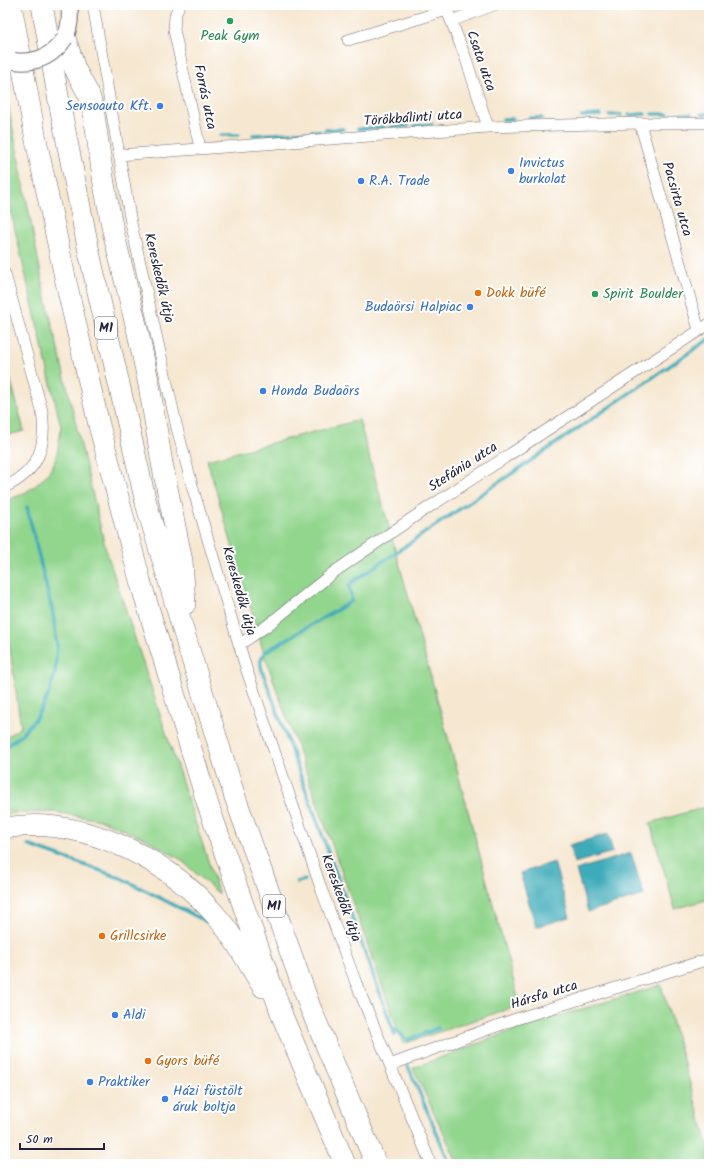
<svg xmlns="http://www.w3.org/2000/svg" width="714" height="1169" viewBox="0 0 714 1169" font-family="Kalam,sans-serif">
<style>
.green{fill:#92d58d;stroke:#5a7c64}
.water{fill:#3cabb9;stroke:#2f667a}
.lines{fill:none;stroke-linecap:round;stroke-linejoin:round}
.stream{stroke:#3cabb9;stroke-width:3.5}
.street-casing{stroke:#6c676f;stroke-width:12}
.secondary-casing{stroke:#6c676f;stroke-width:18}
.highway-casing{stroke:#6c676f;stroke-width:22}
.street{stroke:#fff;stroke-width:11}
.secondary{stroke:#fff;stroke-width:16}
.highway{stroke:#fff;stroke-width:21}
.secondary-bridge-casing{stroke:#6c676f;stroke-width:18;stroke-linecap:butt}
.secondary-bridge{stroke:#fff;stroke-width:16}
.leisure-dot{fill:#2e9e5b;stroke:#fff;stroke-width:1.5}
.shop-dot{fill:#3f7fe0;stroke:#fff;stroke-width:1.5}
.food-dot{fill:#e8710a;stroke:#fff;stroke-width:1.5}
.labels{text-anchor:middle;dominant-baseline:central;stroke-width:4;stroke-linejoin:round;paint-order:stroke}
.shield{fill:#fff;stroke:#646476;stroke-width:1}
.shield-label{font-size:13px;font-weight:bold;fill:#22223b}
.leisure-label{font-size:14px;fill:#27864d;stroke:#fff}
.street-label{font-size:14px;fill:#22223b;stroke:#fff}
.shop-label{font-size:14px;fill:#366cbe;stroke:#fff;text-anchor:start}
.food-label{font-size:14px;fill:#c56008;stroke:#fff;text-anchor:start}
</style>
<rect width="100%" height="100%" fill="#fff"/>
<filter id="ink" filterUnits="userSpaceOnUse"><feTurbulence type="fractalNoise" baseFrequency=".025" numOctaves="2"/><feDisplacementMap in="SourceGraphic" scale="8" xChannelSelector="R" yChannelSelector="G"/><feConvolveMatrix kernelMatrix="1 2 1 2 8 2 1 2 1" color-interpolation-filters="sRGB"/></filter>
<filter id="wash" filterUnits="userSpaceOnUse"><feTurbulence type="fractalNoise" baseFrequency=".012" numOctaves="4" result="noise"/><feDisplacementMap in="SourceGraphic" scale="16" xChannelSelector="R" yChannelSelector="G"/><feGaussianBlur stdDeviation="0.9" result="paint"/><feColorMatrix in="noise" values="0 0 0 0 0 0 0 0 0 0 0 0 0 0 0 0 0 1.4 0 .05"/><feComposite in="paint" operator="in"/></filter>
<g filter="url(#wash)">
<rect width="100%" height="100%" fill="#f6e7d0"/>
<path class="green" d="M6 93 44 290 106 550 219 894 180 859 146 839 101 820 53 812 13 813 5 815V738L21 727 7 629H5V500C22 497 41 484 51 469 58 458 59 440 61 427L5 187V96Z
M5 358 24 431 5 436Z
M359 420 457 770 520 1005 403 1044 265 657 207 460Z
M709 806V899L675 909 650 823Z
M661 985 709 1148V1164H458L413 1068 519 1028Z"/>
<path class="water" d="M608 834 613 852 574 863 569 845Z
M631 853 644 895 588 912 576 870Z
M554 862 570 917 536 927 520 873Z"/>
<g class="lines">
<path class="stream" d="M652 114H668
M677 114H691
M702 114H709
M609 115H621
M629 115 645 114
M582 116 601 115
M529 118H542
M503 119H513
M415 126 432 124
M391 127 408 126
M358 129 384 127
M325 130 343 129
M312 131H319
M295 132H306
M221 135H239
M253 135 291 133
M5 425 7 435
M5 747 20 736 36 718 48 696 55 674 57 645 53 614 27 507
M28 845 121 878 207 922
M297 882 305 880
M394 1028 407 1040 438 1028
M395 1035 262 670C260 662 260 659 265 652L352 601 349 586 354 581 709 339
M408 1066 450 1164"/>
</g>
</g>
<g filter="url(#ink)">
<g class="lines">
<g class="street-casing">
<path id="street" d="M93 5 131 223 177 428 193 489 246 668 322 891 356 983 431 1164
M179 5 175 16 174 30 200 148
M445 5 466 59 488 127
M451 21 494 5
M348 40 447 10
M5 71 14 61
M640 123 699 330
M119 155 488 127 640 123H709
M5 274 42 411C47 446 39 471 5 487
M239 645 268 625 334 572 414 517 709 324
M390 1065 513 1020 709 959"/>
</g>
<g class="secondary-casing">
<path id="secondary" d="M65 38C70 27 71 17 69 5"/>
</g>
<g class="highway-casing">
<path id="highway" d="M11 5 36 140 66 282 99 425 141 584 208 805 283 1018 345 1164
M42 5 58 96 89 252 146 503 187 643 235 797 310 1007 376 1164
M65 38 75 69 89 95 93 108 104 184 113 231 138 333 149 385 162 463 182 561 185 604
M5 828C78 815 162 856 210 909 232 932 246 960 263 987"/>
</g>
<use href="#street" class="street"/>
<use href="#secondary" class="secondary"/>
<use href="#highway" class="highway"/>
<g class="secondary-bridge-casing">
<path id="secondary-bridge" d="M14 61C36 64 53 56 65 38"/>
</g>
<use href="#secondary-bridge" class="secondary-bridge"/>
</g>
</g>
<g class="leisure-dot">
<circle cx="230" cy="21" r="4"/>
<circle cx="595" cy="294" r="4"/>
</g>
<g class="shop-dot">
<circle cx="160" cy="106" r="4"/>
<circle cx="511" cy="171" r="4"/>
<circle cx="361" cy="181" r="4"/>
<circle cx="470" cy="307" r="4"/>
<circle cx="263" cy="391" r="4"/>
<circle cx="115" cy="1015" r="4"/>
<circle cx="90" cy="1082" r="4"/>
<circle cx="165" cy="1099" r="4"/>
</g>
<g class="food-dot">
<circle cx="478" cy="293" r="4"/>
<circle cx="102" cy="936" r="4"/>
<circle cx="148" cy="1061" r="4"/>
</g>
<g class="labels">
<g class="shield">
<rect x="95" y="317" width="22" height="22" rx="3"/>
<rect x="263" y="895" width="22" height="22" rx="3"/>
</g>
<g class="shield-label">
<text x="106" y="328">M1</text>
<text x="274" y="906">M1</text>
</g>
<g class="leisure-label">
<text x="230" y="36">Peak Gym</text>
<text x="603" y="294" text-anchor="start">Spirit Boulder</text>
</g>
<g class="street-label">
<text transform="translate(481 61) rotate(71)">Csata utca</text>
<text transform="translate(205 97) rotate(78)">Forrás utca</text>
<text transform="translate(413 118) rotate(-4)">Törökbálinti utca</text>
<text transform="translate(677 199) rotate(74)">Pacsirta utca</text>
<text transform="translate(159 278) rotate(77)">Kereskedők útja</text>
<text transform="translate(463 467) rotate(-33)">Stefánia utca</text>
<text transform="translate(239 591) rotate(74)">Kereskedők útja</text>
<text transform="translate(341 898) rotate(70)">Kereskedők útja</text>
<text transform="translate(544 995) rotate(-17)">Hársfa utca</text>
</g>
<g class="shop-label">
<text x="152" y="106" text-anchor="end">Sensoauto Kft.</text>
<text x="519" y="163">Invictus<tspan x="519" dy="16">burkolat</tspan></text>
<text x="369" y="181">R.A. Trade</text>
<text x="462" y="307" text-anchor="end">Budaörsi Halpiac</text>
<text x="271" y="391">Honda Budaörs</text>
<text x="123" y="1015">Aldi</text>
<text x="98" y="1082">Praktiker</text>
<text x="173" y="1091">Házi füstölt<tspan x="173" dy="16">áruk boltja</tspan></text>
</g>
<g class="food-label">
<text x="486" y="293">Dokk büfé</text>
<text x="110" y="936">Grillcsirke</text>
<text x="156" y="1061">Gyors büfé</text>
</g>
</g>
<rect width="714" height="1169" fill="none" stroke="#fff" stroke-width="20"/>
<path d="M20 1143v6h84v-6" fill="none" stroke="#22223b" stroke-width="2"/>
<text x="26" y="1143" font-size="12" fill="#22223b" stroke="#ffffff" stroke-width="3" paint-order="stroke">50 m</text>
</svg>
